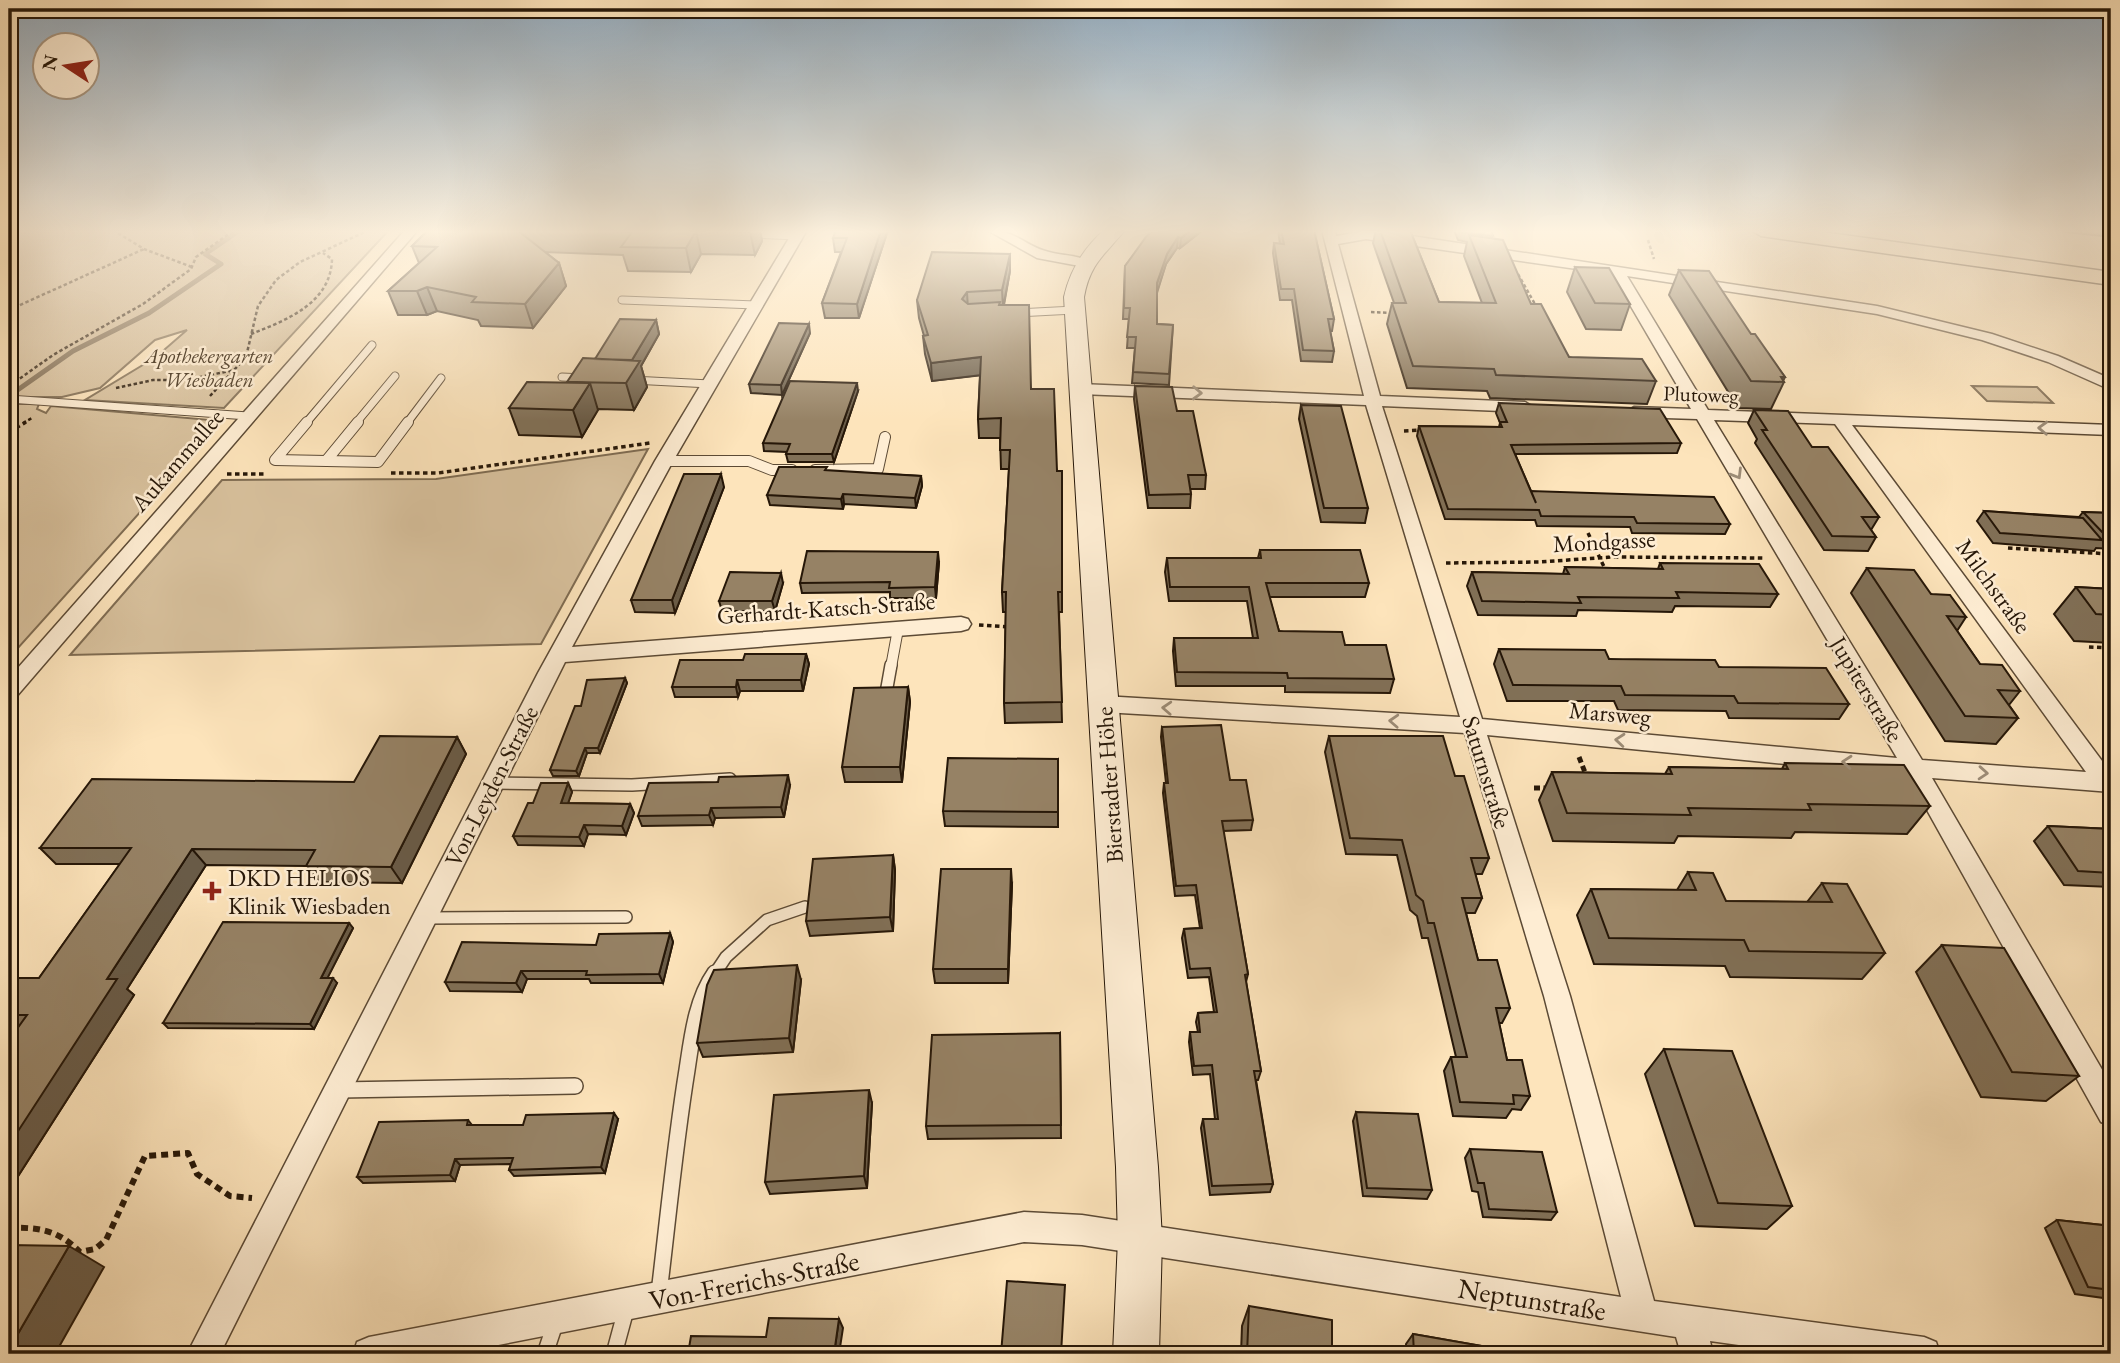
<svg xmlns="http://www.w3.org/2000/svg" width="2120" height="1363" viewBox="0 0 2120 1363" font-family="'EB Garamond',serif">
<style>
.green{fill:#d8c19d;stroke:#7f6c52;stroke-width:2}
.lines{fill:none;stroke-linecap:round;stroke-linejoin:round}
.stream{stroke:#7b684f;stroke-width:5}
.service-far3-casing{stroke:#5c4a35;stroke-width:9}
.service-far2-casing{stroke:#5c4a35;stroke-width:12}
.service-far1-casing{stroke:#5c4a35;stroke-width:14}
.service-casing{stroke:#5c4a35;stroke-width:18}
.minor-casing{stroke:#5c4a35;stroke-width:3}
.secondary-casing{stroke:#261708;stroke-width:2}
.primary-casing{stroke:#261708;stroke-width:3}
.path-far3{stroke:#261708;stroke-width:2.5;stroke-dasharray:3.5 2.5;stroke-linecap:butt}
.path-far2{stroke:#261708;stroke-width:3.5;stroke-dasharray:4.5 3.5;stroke-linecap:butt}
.path-far1{stroke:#261708;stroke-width:5;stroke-dasharray:6 3.5;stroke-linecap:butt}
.path{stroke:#261708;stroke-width:6;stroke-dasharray:7 5;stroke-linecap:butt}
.service-far3{stroke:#feedd3;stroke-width:7}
.service-far2{stroke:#feedd3;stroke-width:10}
.service-far1{stroke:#feedd3;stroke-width:11}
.service{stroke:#feedd3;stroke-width:15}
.minor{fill:#feedd3;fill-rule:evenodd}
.secondary{fill:#feedd3;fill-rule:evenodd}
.primary{fill:#fde4bb;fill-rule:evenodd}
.wall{fill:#817057;stroke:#261708;stroke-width:2}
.shaded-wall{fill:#695b47;stroke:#261708;stroke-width:2}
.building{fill:#968265;stroke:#261708;stroke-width:2}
.oneway{stroke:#9d8d78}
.poi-dot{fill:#8f2418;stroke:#feedd3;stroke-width:2.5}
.labels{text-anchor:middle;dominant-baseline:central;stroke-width:5;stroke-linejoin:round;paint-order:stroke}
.far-park-label{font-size:21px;font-style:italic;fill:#5b4a35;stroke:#feedd3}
.far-street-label{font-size:21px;fill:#261708;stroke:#feedd3}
.street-label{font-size:24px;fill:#261708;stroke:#feedd3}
.poi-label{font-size:24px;fill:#261708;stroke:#feedd3;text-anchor:start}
.near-street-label{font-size:28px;fill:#261708;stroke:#feedd3}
</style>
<rect width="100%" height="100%" fill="#fde4bb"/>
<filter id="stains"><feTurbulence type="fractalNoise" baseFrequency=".00286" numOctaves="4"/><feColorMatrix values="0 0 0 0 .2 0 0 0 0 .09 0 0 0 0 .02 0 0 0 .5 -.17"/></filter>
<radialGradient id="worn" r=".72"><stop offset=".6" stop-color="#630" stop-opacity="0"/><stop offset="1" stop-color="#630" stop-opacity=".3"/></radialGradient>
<path class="green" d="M9 230H389L224 408 85 400 156 357 187 330 155 340 100 388 62 397H9Z
M1972 386 2037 387 2053 403 1987 401Z
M9 404H39L37 409 46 413 51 406 222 421 9 658Z
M648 449 541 644 70 655 222 480 436 479Z"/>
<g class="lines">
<path class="stream" d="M9 396 73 351 149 313 221 264 205 254 240 230"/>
<g class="service-far3-casing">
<path id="service-far3" d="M748 234 797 236
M622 300 756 305
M1017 313 1074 310
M562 377 584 378
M632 380 710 384
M9 399 248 416
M306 423 372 345
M356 423 395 376
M407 423 441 378"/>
</g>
<g class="service-far2-casing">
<path id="service-far2" d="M307 422 275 460 378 462 408 422
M326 461 358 422
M664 461H749L772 470H792
M815 470 878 469 885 437
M891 667 898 629"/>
</g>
<g class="service-far1-casing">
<path id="service-far1" d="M886 693 891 665
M492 783 632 785 730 779
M426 918 626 917
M714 975 726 957 767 920 805 907"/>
</g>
<g class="service-casing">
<path id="service" d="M340 1090 575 1086
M659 1293C668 1219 675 1144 687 1070 692 1037 696 1000 715 973
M545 1354 556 1321
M614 1354 627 1306"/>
</g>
<g class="minor-casing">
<path id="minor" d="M405 230H418L16 697 9 699V678Z
M794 230H807L673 461 572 647 961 617 968 619 971 624 968 629 961 631 565 662 220 1354H187L538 673 655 461Z
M987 230C1017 230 1024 246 1049 252 1062 256 1082 255 1092 263L1085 267 1037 258Z
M1322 230H1335L1336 236 1366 231 1392 233 1877 306 1992 334 2058 356 2111 379V390L2048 362 1982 340 1877 314 1627 276 1708 410 2111 425V435L1852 425 2111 773V792L1932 778 2111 1085V1126L2101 1122 1908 776 1487 735 1570 996 1654 1301 1924 1337 1936 1342 1940 1354H1804L1710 1341 1713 1354H1681L1676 1337 1082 1245 1024 1242 452 1354H353L357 1342 369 1337 1024 1212 1082 1215 1621 1297 1544 996 1465 733 1103 712 1095 709 1092 704 1095 699 1103 696 1460 717 1366 405 1080 394 1072 389 1080 384 1364 396ZM1366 239 1612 274 1691 409 1634 407 1626 412 1634 417 1697 419 1897 758 1482 719 1382 406 1525 412 1533 407 1525 402 1380 396 1338 244ZM1714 420 1835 424 2086 772 1922 760Z"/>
</g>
<g class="secondary-casing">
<path id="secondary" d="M1104 230H1125C1105 255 1090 263 1084 297L1158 1167 1162 1239 1159 1354H1113L1118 1239 1116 1167 1064 297C1070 270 1084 248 1104 230Z"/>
</g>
<g class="primary-casing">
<path id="primary" d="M1751 230H1808L2111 272V285L1761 236Z"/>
</g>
<path class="path-far3" d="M113 230 144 249 192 267
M1648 240 1654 259
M1518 274 1536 306
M9 310 144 249
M1371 312 1394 313
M251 334C287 320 331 303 332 259L323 253
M15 382 53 355 143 304 191 269 196 257 233 231
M116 388 153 380H186L234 370
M210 396 246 357 258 306 276 280 300 262 369 230
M23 423 32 418"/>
<path class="path-far2" d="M1404 431 1423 430
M9 432 26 422
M391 473H438L650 443
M227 474H264
M1588 533 1607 573
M2008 548 2111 554
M1446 563 1539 562 1612 557 1763 558
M979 625 1009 627
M2089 647 2111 648"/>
<path class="path-far1" d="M1579 757 1586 775
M1534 788H1550"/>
<path class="path" d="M9 1228C39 1227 58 1230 80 1252L95 1249 106 1240 145 1156 188 1153 197 1174 230 1196 252 1198"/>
<use href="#service-far3" class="service-far3"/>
<use href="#service-far2" class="service-far2"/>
<use href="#service-far1" class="service-far1"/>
<use href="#service" class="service"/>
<use href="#minor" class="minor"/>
<use href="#secondary" class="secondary"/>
<use href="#primary" class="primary"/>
</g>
<path class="wall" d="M428 230H760L762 241 755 255 701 254 691 272 628 271 623 255 545 252 559 263 566 286 533 328 481 326 478 320 437 311 427 315H398L388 291 419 263 412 246Z
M888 230 859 318H825L822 303 841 252H835L833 238Z
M1153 230H1203L1180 248H1177L1166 264 1157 291V324L1173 325 1169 385 1132 383 1135 348H1127L1129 319H1123L1125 266Z
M1278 230H1314L1334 319 1332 331H1330L1334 351 1332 362 1301 361 1292 300H1280L1273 253 1274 243 1280 244Z
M1376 230H1410L1439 302 1482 303 1464 256 1467 242 1458 240 1454 230H1490L1493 236 1492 238 1531 304 1569 357 1656 381 1647 404 1490 398 1487 391 1407 388 1387 324 1392 303H1394L1373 243Z
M2049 230H2111V237Z
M1010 254V271L1004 305 1057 471H1062V612H1059L1062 722 1005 723 1004 703 1006 612H1003L1002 592 1009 469H1001L1000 438H979L978 419 980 375 932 381 925 354 923 336H924L919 318 917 300Z
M1575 267 1630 304 1621 330 1586 329 1567 292Z
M1679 270 1751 334 1785 377 1783 381 1784 382 1771 409 1738 408 1669 295Z
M656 320 659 334 641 366 647 387 634 410 598 409 582 437 519 435 509 408 568 383 595 359Z
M810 333 782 395 751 393 749 384Z
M1135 386 1177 411 1206 475 1205 489H1190L1191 494 1190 508H1148L1134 399Z
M858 391 834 462H788L786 454 787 452 764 451 763 443Z
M1499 403 1681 443 1677 453 1515 454 1531 491 1730 524 1725 534 1632 533 1630 527 1537 526 1535 520 1445 519 1417 436 1419 426 1499 427 1500 423 1496 413Z
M1301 405 1368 508 1365 523 1321 522 1299 419Z
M1754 410 1812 447 1879 517 1871 530 1876 537 1868 551 1824 550 1755 443 1757 439 1748 423Z
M827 471 921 476 922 486 916 508 844 504 843 509 770 505 767 495Z
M724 487 675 613 635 612 631 600Z
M1984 511 2079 517 2083 512 2111 513V549L2096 548 2094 551 1993 543 1977 521Z
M1260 550 1369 583 1365 597H1269L1279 631 1345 645 1394 679 1390 693 1285 692V686H1176L1173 651 1174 638H1253L1247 601H1169L1165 572 1167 558H1258Z
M939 562 936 598H890V592L802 593 800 583Z
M1660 563 1778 594 1770 607 1675 606 1672 612 1578 610 1576 616 1478 615 1467 586 1472 572 1563 574 1565 567 1658 569Z
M1867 568 1931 594 1966 617 1957 631 1980 664 2020 691 2009 705 2018 718 1996 744 1945 741 1851 593Z
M783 583 775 611H722L719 601Z
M2076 587 2111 589V643L2074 641 2054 614Z
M1499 649 1609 659 1719 667 1849 704 1839 719 1729 718 1726 711 1618 710 1614 701H1507L1494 664Z
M806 654 809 664 803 691H740L738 697H675L672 687Z
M625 678 627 683 600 753H587L579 776H553L550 770 581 706Z
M908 687 910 702 902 782H845L842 767Z
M1162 727 1230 780 1253 820 1251 830 1223 831 1248 974 1246 982 1261 1071 1258 1080H1256L1273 1184 1270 1192 1210 1195 1201 1128 1203 1119H1215L1210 1074 1193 1075 1189 1042 1190 1032H1198L1196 1022 1198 1013 1214 1012 1209 977 1188 978 1182 938 1184 929 1200 928 1195 895 1175 896 1163 793 1164 783H1166L1161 737Z
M1329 736 1455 776 1489 858 1482 874H1475L1482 898 1475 913H1466L1478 960 1510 1008 1502 1023H1499L1507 1060 1530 1096 1521 1110 1512 1109 1506 1118 1453 1116 1444 1071 1451 1057H1456L1428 938H1422L1417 916 1410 910 1397 855 1346 854 1325 752Z
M457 737 466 754 402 883 319 882 307 866 206 865 127 989 134 995 13 1184H9V1040L16 1030H9V978H39L120 864H56L40 848 354 782Z
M1058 759V827L945 826 943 811Z
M1785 763 1930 806 1907 834 1795 832 1791 838 1678 836 1674 843 1553 841 1539 800 1552 772 1665 774 1669 767 1782 769Z
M718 782 790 785 784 817 715 818 713 825 642 826 638 816Z
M568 783 572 792 568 803 630 804 634 813 626 835 588 834 584 846 518 845 513 836 533 803Z
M2048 826 2111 829V887L2064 885 2034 841Z
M893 855 895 870 893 931 810 936 806 921Z
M1688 872 1726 901 1807 902 1822 883 1885 953 1862 979 1730 977 1725 966 1594 964 1577 915 1591 889 1677 890Z
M1012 884 1008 983H935L933 969Z
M349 923 353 928 327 978 337 983 314 1029 168 1028 163 1023Z
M670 933 673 942 663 983H591L589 979H527L522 992 450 991 445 982 596 945Z
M1942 945 2079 1076 2046 1101 1981 1097 1916 972Z
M801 980 793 1052 703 1057 697 1043Z
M1060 1033 1061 1138 928 1139 926 1126Z
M1664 1049 1792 1206 1767 1229 1695 1226 1645 1074Z
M872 1103 867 1188 770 1194 765 1182Z
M1356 1112 1432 1190 1427 1199 1363 1196 1353 1121Z
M618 1119 605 1173 514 1176 509 1170 511 1164 460 1165 455 1181 363 1183 357 1177 468 1120 472 1125H523Z
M1470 1149 1557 1212 1551 1220 1483 1217 1478 1192 1472 1191 1465 1158Z
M2057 1220 2111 1226V1299L2075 1294 2045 1228Z
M1249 1306 1332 1354H1241L1242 1326Z
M1413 1334 1527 1354H1406V1344Z
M1583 1347 1672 1354H1576Z"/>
<path class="shaded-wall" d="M751 230H760L762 241 755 255 750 232Z
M881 230H888L859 318 857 304Z
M1191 230H1203L1180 248 1181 238Z
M696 231 701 254 691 272 686 248Z
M1178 237 1177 248 1166 264 1157 293V283L1167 254Z
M1010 254V271L1003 308 1002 290Z
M559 263 566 286 533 328 525 304Z
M427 287 437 311 427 315 417 291Z
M967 292 968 310 962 299Z
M656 320 659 334 641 366 647 387 634 410 626 383 632 360Z
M809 324 810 333 782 395 781 385Z
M981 357 982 375 932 381 931 363Z
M590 383 598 410 582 437 573 410Z
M857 383 858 391 834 462 832 454Z
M721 474 724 487 675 613 672 600Z
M921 476 922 486 916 508 915 498Z
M843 494 844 504 843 509 841 499Z
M938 552 939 562 936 598 935 587Z
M781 573 783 583 775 611 772 601Z
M806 654 809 664 803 691 801 680Z
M625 678 627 683 600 753 598 748Z
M737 680 740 691 738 697 736 687Z
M908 687 910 702 902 782 900 767Z
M457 737 466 754 402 883 391 867Z
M585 748 587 753 579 776 576 771Z
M788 775 790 785 784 817 781 807Z
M568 783 572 792 565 812 561 803Z
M630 804 634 813 626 835 622 826Z
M711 808 715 818 713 825 709 815Z
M584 825 588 834 584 846 579 837Z
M192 849 206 865 127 989 134 995 13 1184 9 1181V1145L107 979Z
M893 855 895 870 893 931 890 917Z
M1011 869 1012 884 1008 983V969Z
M349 923 353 928 325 983 321 978Z
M670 933 673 942 663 983 659 974Z
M797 965 801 980 793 1052 789 1038Z
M521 971 527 979 522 992 516 983Z
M333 978 337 983 314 1029 310 1024Z
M869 1090 872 1103 867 1188 864 1176Z
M614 1113 618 1119 605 1173 601 1167Z
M455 1159 460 1165 455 1181 450 1175Z
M69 1246 104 1267 55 1354H9V1349Z
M839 1319 843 1328 839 1354H834Z"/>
<path class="building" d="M428 230H517L559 263 525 304 472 302 476 297 427 287 417 291H388L437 247 412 246Z
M581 230H751L750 232 696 231 686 248 621 247 632 232Z
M836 230H881L857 304 822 303 847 238H833Z
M1153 230H1191L1181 238 1178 237 1167 254 1157 283V324L1173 325 1169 374 1133 372 1136 337H1127L1130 308H1124L1125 266 1146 237Z
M1281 230H1314L1334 319H1328L1334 351 1303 350 1294 289H1281L1274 243 1284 244Z
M1380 230H1410L1439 302 1496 303 1469 235 1503 240 1531 304H1541L1569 357 1642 359 1656 381 1496 375 1494 369 1413 366 1392 303H1406Z
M1460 230H1490L1493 236 1460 232Z
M932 252 1010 254 1002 290 967 292 962 299 968 304 1000 302 999 305H1029L1031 389H1054L1057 471H1062V592H1058L1062 702 1004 703 1006 592H1002L1010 450H1000L1001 418 978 419 981 357 931 363 923 336 928 335 917 300Z
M1575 267 1609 268 1630 304 1595 303Z
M1679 270 1709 271 1751 334H1755L1785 377H1781L1784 382 1751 381Z
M620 319 656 320 632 360 595 359Z
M779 323 809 324 781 385 749 384Z
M583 358 640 361 626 383 567 382Z
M790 381 857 383 832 454H786L790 444 763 443Z
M527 382 590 383 573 410 509 408Z
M1135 386 1172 387 1177 411H1193L1206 475H1188L1191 494 1149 495Z
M1499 403 1660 409 1681 443 1511 445 1536 503 1531 491 1714 497 1730 524 1637 523 1634 517 1541 516 1539 510 1448 509 1419 426 1502 427 1500 422H1507Z
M1301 405 1341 406 1368 508H1324Z
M1754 410 1788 411 1812 447H1828L1879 517H1862L1876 537 1832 536 1762 430H1767Z
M779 467H827L825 470 921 476 915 498 843 494 841 499 767 495Z
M684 474H721L672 600H631Z
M1984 511 2083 518 2102 540 2000 533Z
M2083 512 2111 513V536L2105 535Z
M1260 550H1360L1369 583H1266L1279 631 1342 632 1345 645H1386L1394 679 1288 678 1287 673 1177 672 1174 638H1258L1249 587H1170L1167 558H1261Z
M807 551 938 552 935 587 889 588 890 582 800 583Z
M1660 563 1759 564 1778 594 1676 592 1679 598 1578 597 1581 603 1482 601 1472 572 1569 574 1565 567 1663 569Z
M1867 568 1914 570 1931 594 1950 595 1966 617 1947 616 1980 664 2002 665 2020 691 1998 690 2018 718 1965 716Z
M730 572 781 573 772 601H719Z
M2076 587 2111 589V615L2096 614Z
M1499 649 1605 650 1609 659 1715 660 1719 667 1826 668 1849 704 1738 703 1734 696 1625 695 1621 686 1513 685Z
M745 654H806L801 680H737L736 687H672L680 660H743Z
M625 678 598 748H585L576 771 550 770 575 706H581L587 680Z
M908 687 900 767H842L854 688Z
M1221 725 1230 780H1246L1253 820 1222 821 1248 974 1245 975 1261 1071H1254L1273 1184 1212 1186 1203 1119H1218L1212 1065 1194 1066 1190 1032H1200L1198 1013 1217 1012 1210 968 1190 969 1184 929 1202 928 1196 885 1176 886 1164 783H1168L1162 727Z
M380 736 457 737 391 867 306 866 315 850 192 849 107 979H117L9 1145V1040L27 1015H9V978H39L131 848H40L92 779 354 782Z
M1329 736H1443L1455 776H1464L1489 858H1471L1482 898H1462L1478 960H1497L1510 1008H1496L1507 1060H1522L1530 1096 1513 1095 1514 1104 1460 1102 1451 1057H1467L1434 923H1428L1423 901 1416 895 1402 840 1350 838Z
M948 758 1058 759V812L943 811Z
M1785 763 1904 765 1930 806 1808 804 1811 810 1688 808 1691 815 1567 813 1552 772 1672 774 1669 767 1788 769Z
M788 775 781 807 711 808 709 815 638 816 649 783 718 782 719 777Z
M541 783H568L561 803 630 804 622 826 584 825 579 837 513 836 528 803H533Z
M2048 826 2111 829V873L2078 871Z
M893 855 890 917 806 921 813 859Z
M941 869H1011L1008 969H933Z
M1688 872 1713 873 1726 901 1832 902 1822 883 1847 884 1885 953 1749 951 1744 940 1609 938 1591 889 1696 890Z
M223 922 349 923 321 978H333L310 1024 163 1023Z
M670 933 659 974 586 975 587 971H521L516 983 445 982 462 942 596 945 599 934Z
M1942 945 2004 948 2079 1076 2012 1072Z
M797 965 789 1038 697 1043 707 985 714 970Z
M1060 1033 1061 1125 926 1126 932 1035Z
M1664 1049 1732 1051 1792 1206 1718 1203Z
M869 1090 864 1176 765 1182 774 1095Z
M1356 1112 1418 1114 1432 1190 1367 1188Z
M614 1113 601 1167 509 1170 513 1158 455 1159 450 1175 357 1177 379 1122 468 1120 467 1125H523L526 1115Z
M1470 1149 1542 1152 1557 1212 1489 1209 1484 1183H1478Z
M2057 1220 2111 1226V1290L2088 1287Z
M9 1245 69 1246 9 1349Z
M1007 1281 1065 1285 1061 1354H1001Z
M1249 1306 1332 1320V1354H1247Z
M769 1318 839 1319 834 1354H688L691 1336 766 1337Z
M1413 1334 1527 1354H1414Z
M1583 1347 1672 1352V1354H1585Z"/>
<defs><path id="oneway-chevron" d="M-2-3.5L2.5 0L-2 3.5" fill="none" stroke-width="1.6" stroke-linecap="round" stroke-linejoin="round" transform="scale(1.75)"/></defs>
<g class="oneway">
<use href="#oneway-chevron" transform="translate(1197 393) rotate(2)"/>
<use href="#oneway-chevron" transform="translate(2043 428) rotate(-178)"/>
<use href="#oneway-chevron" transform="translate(1737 474) rotate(59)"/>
<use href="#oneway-chevron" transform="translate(1167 708) rotate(-177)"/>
<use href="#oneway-chevron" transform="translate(1394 721) rotate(-177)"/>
<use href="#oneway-chevron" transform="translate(1620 740) rotate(-175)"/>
<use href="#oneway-chevron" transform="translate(1847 762) rotate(-175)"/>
<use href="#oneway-chevron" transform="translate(1983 773) rotate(4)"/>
</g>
<linearGradient id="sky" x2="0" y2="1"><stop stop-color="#93abbe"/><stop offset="0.55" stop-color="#fef3e0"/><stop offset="1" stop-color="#fef3e0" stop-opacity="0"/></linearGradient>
<rect width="2120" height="421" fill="url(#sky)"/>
<path class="poi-dot" d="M208.5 880.5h7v7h7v7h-7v7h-7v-7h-7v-7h7z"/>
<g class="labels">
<g class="far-park-label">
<text x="209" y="355">Apothekergarten<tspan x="209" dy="24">Wiesbaden</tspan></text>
</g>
<g class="far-street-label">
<text transform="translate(1701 394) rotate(2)">Plutoweg</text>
</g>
<g class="street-label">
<text transform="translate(177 460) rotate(-49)">Aukammallee</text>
<text transform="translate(1604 541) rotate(-3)">Mondgasse</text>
<text transform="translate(1994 586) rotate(54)">Milchstraße</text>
<text transform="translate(826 608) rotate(-4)">Gerhardt-Katsch-Straße</text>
<text transform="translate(1867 689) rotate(59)">Jupiterstraße</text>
<text transform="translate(1610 713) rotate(5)">Marsweg</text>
<text transform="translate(1487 772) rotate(73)">Saturnstraße</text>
<text transform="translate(1109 785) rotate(-94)">Bierstadter Höhe</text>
<text transform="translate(491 786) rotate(-63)">Von-Leyden-Straße</text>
</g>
<g class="poi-label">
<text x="228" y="877">DKD HELIOS<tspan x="228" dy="28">Klinik Wiesbaden</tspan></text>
</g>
<g class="near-street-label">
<text transform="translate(754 1280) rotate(-11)">Von-Frerichs-Straße</text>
<text transform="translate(1532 1299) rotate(9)">Neptunstraße</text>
</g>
</g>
<rect width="2120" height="1363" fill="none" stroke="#fde4bb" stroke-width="35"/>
<rect x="10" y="10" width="2099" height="1342" fill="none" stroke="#261708" stroke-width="3.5"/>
<rect x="18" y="18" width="2085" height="1328" fill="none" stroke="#261708" stroke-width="2"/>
<g transform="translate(66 66) rotate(282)"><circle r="33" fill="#feedd3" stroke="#a89782" stroke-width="2"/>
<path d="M0-5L12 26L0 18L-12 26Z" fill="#8f2418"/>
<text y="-10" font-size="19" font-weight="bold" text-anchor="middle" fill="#261708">N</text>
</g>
<rect width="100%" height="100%" filter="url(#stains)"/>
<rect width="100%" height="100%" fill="url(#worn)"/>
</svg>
